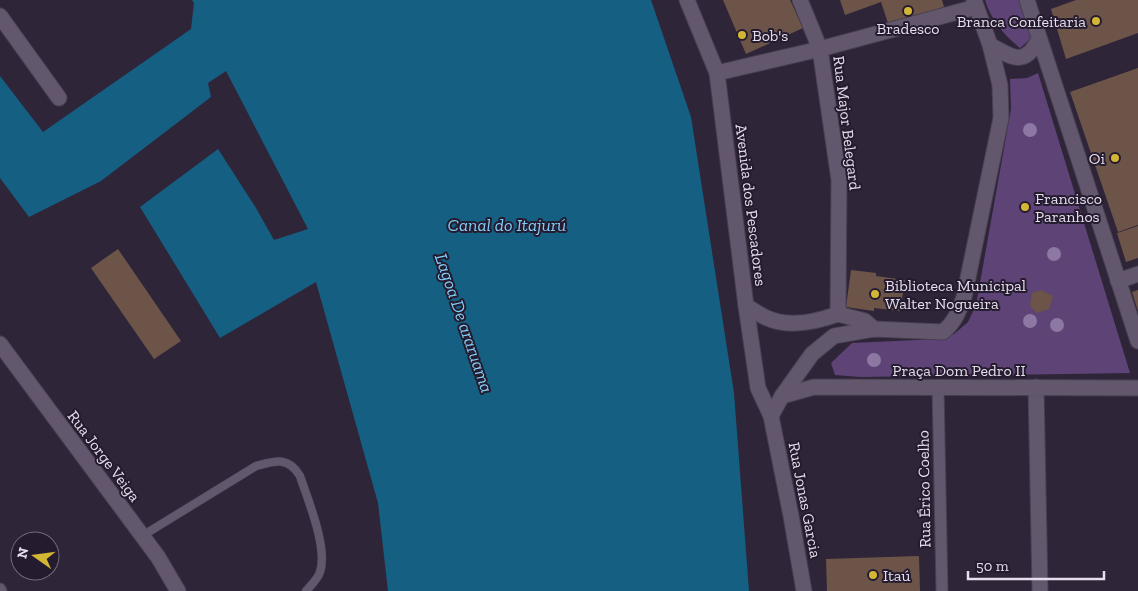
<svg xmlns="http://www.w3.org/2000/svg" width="1138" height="591" viewBox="0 0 1138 591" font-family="'Zilla Slab',serif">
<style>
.green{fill:#5e4376}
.water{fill:#155f82}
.building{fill:#6d5449}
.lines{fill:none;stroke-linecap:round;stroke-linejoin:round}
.service-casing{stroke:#484051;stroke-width:9}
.pedestrian-casing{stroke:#484051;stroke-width:13}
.minor-casing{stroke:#484051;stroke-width:17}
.tertiary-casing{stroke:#484051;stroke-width:17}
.secondary-casing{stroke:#484051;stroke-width:17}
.service{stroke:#63576e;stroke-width:8}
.pedestrian{stroke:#63576e;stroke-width:11}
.minor{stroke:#63576e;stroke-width:15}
.tertiary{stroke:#63576e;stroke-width:15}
.secondary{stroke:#63576e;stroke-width:15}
.tree{fill:#8d77a3}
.poi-dot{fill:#d4b635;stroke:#251b2f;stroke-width:2}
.labels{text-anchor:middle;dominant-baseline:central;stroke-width:4;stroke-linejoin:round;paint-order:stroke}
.poi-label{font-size:16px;fill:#e5deec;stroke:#251b2f;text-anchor:start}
.street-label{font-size:16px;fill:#e5deec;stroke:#251b2f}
.water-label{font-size:18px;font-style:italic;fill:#82ccf6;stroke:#251b2f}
</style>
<rect width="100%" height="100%" fill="#2f2539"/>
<path class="green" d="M985 0H1019L1032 38 1020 48C1004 35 991 20 985 0Z
M1038 73 1130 373 860 377 835 375 831 363 852 343 938 339 954 334 968 322 976 305 1011 109 1010 79 1027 78Z"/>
<path class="water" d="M192 0H651L691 117 734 393 749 591H388L378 503 316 282 220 338 140 207 218 149 256 208 274 240 308 229 226 71 208 83 211 97 101 181 29 217 0 178V76L43 132 191 29 194 3Z"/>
<path class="building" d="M723 0H790L803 28 746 54Z
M840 0H942L944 7 889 26 881 2 845 15Z
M1076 0H1138V33L1066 59 1051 9Z
M1138 68V225L1118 232 1070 92Z
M1138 226V258L1126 262 1117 233Z
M118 249 181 341 154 359 91 268Z
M851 270 876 273V276L905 280 900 311 874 308V311L846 307Z
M1041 290 1053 296 1049 309 1037 313 1030 306 1032 293Z
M1138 290V311L1132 292Z
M919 556 920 591H827L826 559Z"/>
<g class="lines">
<g class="service-casing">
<path id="service" d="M142 536 256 466C275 461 288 456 300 476 308 500 328 548 320 572 318 579 311 585 306 591"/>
</g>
<g class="pedestrian-casing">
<path id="pedestrian" d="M938 387 942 591
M0 589 1 591"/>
</g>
<g class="minor-casing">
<path id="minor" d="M0 16 59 98
M717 73 820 49 976 7
M1118 281 1138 274
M746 306C753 310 760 315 767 318 789 328 816 322 838 314L839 180 820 49 800 0
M838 314 865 321 874 329
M1036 387 1040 591
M782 396 814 387 1138 388"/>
</g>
<g class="tertiary-casing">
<path id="tertiary" d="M687 0 717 73 746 306 758 388 771 416"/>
</g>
<g class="secondary-casing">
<path id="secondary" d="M1027 0 1138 341
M990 45C1012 58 1025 67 1039 39
M0 344 158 557 178 591
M804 591 791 516 771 416 782 396 812 354 834 336 874 329 943 332C955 322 959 311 964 297L1001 118 1000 85 990 45 974 0"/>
</g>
<use href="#service" class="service"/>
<use href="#pedestrian" class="pedestrian"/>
<use href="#minor" class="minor"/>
<use href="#tertiary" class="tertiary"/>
<use href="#secondary" class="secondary"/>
</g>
<g class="tree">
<circle cx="1030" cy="130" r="7"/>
<circle cx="1054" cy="254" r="7"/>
<circle cx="1030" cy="321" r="7"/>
<circle cx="1057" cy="325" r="7"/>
<circle cx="874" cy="360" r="7"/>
</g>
<g class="poi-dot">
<circle cx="908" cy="11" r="5"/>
<circle cx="1096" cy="21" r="5"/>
<circle cx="742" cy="35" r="5"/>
<circle cx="1115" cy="158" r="5"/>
<circle cx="1025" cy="207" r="5"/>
<circle cx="875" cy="294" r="5"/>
<circle cx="873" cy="575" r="5"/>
</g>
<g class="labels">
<g class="poi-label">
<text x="1086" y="21" text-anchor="end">Branca Confeitaria</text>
<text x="908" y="28" text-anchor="middle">Bradesco</text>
<text x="752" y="35">Bob's</text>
<text x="1105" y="158" text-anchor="end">Oi</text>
<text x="1035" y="198">Francisco<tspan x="1035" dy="18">Paranhos</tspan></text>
<text x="885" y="285">Biblioteca Municipal<tspan x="885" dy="18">Walter Nogueira</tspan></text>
<text x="883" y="575">Itaú</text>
</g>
<g class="street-label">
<text transform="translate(847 123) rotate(83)">Rua Major Belegard</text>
<text transform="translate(751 205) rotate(83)">Avenida dos Pescadores</text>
<text x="959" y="370">Praça Dom Pedro II</text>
<text transform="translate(104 456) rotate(53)">Rua Jorge Veiga</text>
<text transform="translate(924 489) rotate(-91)">Rua Érico Coelho</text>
<text transform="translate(805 500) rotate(79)">Rua Jonas Garcia</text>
</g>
<g class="water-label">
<text x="507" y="225">Canal do Itajurú</text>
<text transform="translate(464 323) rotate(71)">Lagoa De araruama</text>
</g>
</g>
<g transform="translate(35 556) rotate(284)"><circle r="24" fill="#251b2f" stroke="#72697b"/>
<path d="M0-4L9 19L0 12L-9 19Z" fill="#d4b635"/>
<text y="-8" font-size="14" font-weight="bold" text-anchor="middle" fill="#e5deec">N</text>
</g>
<path d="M968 571v8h136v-8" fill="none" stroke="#e5deec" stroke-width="2.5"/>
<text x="976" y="571" font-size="15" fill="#e5deec" stroke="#251b2f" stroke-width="4" paint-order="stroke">50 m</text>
</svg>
